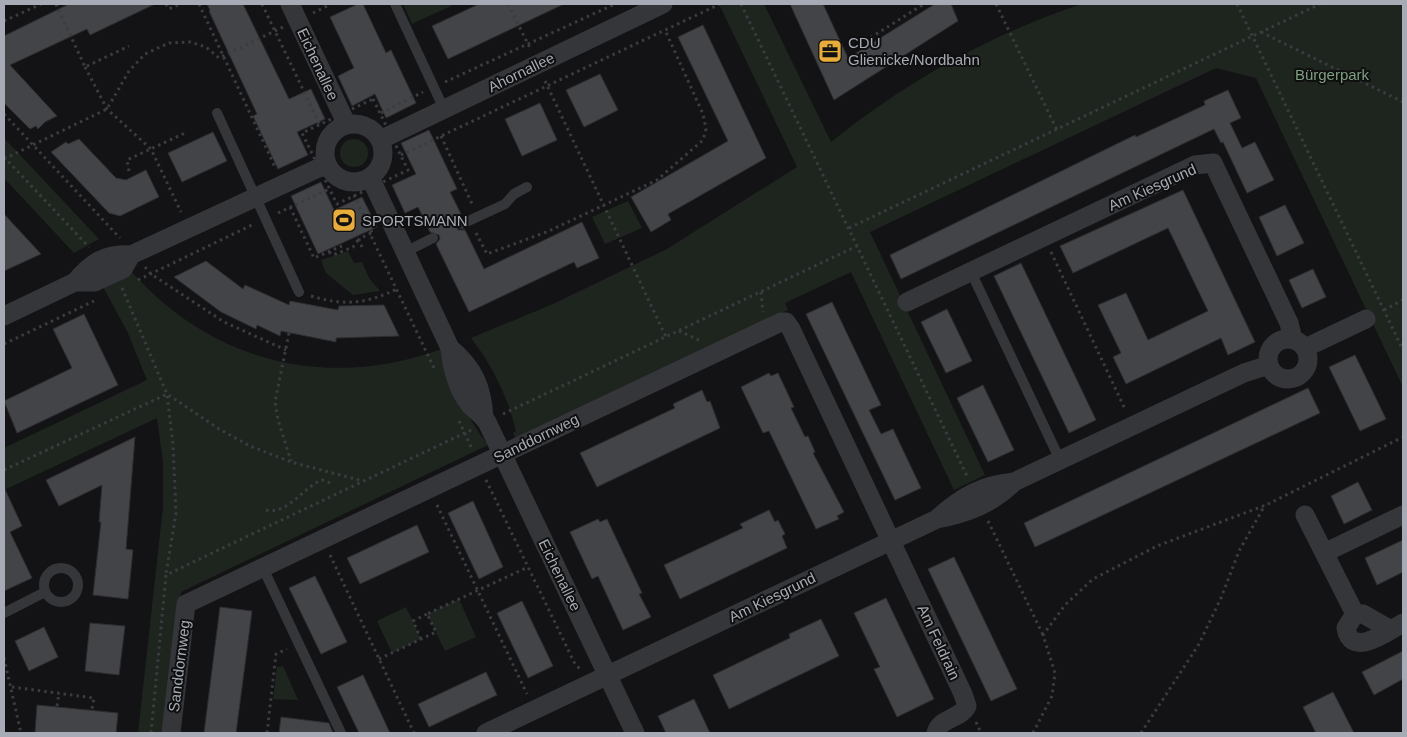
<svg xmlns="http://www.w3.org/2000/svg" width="1407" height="737" viewBox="0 0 1407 737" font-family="Arial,sans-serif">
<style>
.green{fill:#1e251f}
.building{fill:#434448;stroke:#2e2e31}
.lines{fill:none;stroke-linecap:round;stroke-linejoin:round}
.path{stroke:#3b3c41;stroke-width:3;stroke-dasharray:2.5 4;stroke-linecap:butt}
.lane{stroke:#35363a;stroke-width:10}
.street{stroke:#35363a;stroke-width:19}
.labels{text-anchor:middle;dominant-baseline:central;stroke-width:4;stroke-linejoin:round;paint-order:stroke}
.poi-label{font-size:15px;fill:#a6abb5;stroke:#0f0f10;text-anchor:start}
.street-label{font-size:15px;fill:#a6abb5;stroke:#0f0f10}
.park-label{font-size:15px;fill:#7e9f80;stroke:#0f0f10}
</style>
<rect width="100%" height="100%" fill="#131315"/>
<path class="green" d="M403 4H455L412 24Z
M719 4H764L831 142C906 82 990 34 1082 4H1403V387L1256 78 1216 68 870 232 985 475 954 490 851 272 785 303 788 310 516 440 513 433 516 431C508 397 492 365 471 338L553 304 667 249 797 167Z
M4 138 99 239 74 253 4 178Z
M340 153a14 14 0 1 1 28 0a14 14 0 1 1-28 0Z
M628 201 642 228 605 244 592 217Z
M348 251 354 263 362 262 369 278 380 291 353 295 326 273 321 260Z
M130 270C211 362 326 391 442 349 451 383 466 417 488 445L181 592 165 733H138L163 507V462L157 418 4 490V448L147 380 127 331 102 285Z
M459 599 476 637 445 651 427 614Z
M406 607 421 639 392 653 377 621Z
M283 666 298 700 273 699 277 667Z"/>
<path class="building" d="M69 4H155L90 35 87 29 10 65 57 116 45 122 38 129 36 126 30 129 4 103V36Z
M207 4H243L289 99 311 89 325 119 297 132 308 155 278 169 253 116 257 114 209 11 210 10Z
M358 4H363L386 53 391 50 416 103 386 118 375 94 352 106 338 76 354 68 330 17Z
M479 4H564L448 59 432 26Z
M790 4H823L848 58 935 4H951L958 21 834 100Z
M703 25 766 158 668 214 671 220 651 232 631 197 728 141 678 37Z
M600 74 618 110 584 127 566 90Z
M1228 90 1241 118 1230 123 1242 148 1255 142 1274 180 1247 193 1223 142 1221 143 1214 129 901 279 890 255 1135 135 1136 137 1205 105 1204 101Z
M540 103 557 140 522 156 505 119Z
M429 130 457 189 450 192 461 214 458 215 459 218 456 220V226L458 230H465L484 269 582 222 599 258 577 268 574 262 469 312 436 244 440 239 439 235 430 232 418 207 405 213 392 185 416 174 401 143Z
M213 132 227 161 182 182 168 153Z
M79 139 116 178 126 180 146 170 159 197 120 216 109 213 51 152 66 142 68 144Z
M321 182 334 210 362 197 377 227 318 254 291 196Z
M1183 190 1255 342 1228 355 1221 338 1126 384 1113 357 1121 353 1098 305 1126 293 1148 340 1208 311 1169 230 1168 228 1073 273 1060 246Z
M1285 205 1304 243 1277 256 1259 217Z
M4 214 41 254 4 271Z
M206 261 243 289 245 285 289 305 290 301 338 310 339 306 384 305 399 336 336 338V342L281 331 280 336 257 325 256 329 221 312 174 277Z
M1021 263 1096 420 1069 433 994 276Z
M1313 269 1326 297 1302 308 1289 280Z
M832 302 881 405 869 410 881 434 893 429 921 488 895 500 806 314Z
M947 309 972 361 946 373 921 322Z
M84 314 118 385 17 433 4 401 72 368 53 329Z
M1355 355 1386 419 1360 431 1329 367Z
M769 373 771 376 778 373 794 407 791 408 805 437 808 436 815 452 813 453 844 512 837 516 839 519 816 529 769 431 763 433 741 387Z
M983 385 1014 450 988 462 957 398Z
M1308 388 1320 413 1035 547 1024 523Z
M702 390 707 402 710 401 720 428 597 487 580 453 675 408 673 404Z
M135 437 126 549 133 550 128 599 93 595 101 522H99L102 485 59 506 46 480Z
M1358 482 1372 510 1344 524 1331 496Z
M4 487 22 526 10 532 32 578 4 591Z
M473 501 503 567 479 579 448 513Z
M769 510 775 522 778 520 785 534 782 536 787 548 680 599 664 565 743 528 740 524Z
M598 519 600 522 607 519 642 593 639 594 651 617 623 630 598 576 592 579 570 532Z
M417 525 429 552 360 584 347 558Z
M1403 540V572L1377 585 1365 558Z
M954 557 1017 689 991 701 928 569Z
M315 576 347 642 321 654 289 588Z
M886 598 934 699 897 717 874 669 880 667 854 613Z
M522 601 553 666 528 678 497 613Z
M220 607 252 611 236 733H204Z
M821 619 839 656 729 709 713 675 790 638 789 634Z
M90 623 125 626 119 675 85 671Z
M44 627 58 657 29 671 15 641Z
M1403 651V679L1374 695 1362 672Z
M486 672 497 695 429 727 418 704Z
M363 675 390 733H359L337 687Z
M1333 692 1354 733H1316L1303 707Z
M694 699 710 733H666L658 716Z
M37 705 118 713 116 733H35Z
M281 717 329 723 333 733H279Z"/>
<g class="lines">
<path class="path" d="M56 4 85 67 129 46
M166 4 169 9 180 4
M199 4 276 169
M262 4 320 125
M508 4 530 48
M741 4 967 476
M996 4 1057 130
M1237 4 1403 350
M313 13 331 4
M4 21 41 4
M1261 32 1403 102
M854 48 924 4
M85 67 107 109 151 149 181 212
M545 81 666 337
M445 82 615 4
M373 99 408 170 337 204 302 133Z
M381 113 423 92
M4 114 120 238
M441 136 473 206
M401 155 720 4
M4 157 89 247
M4 159 107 109 129 71 145 54 169 43 190 42 206 47 219 58 283 27
M129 171 127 160 185 133
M354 195 372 233V238L434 368
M290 207 314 258 342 246
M278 213 329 189
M849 228 1320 4
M476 233 487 254 549 231 657 180 703 140 706 129 703 114 665 30
M362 247 359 239 373 232
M329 252 333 255 353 247 359 239
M1051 252 1125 409
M145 267 151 274 224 322 286 350
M138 280 254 224
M122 288 167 394 173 445 176 513 166 574
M761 292 763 312
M311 296C344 306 366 304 397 289
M1384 310 1403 300
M679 331 701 341
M289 333 275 402 278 420 291 461
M4 344 94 301
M503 414 857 246
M459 421 472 449
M4 470 167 394 219 429 250 446 291 462 363 481
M486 480 575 664 580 669
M437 505 527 694
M266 510C288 515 303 487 322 480L333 484
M988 521 1043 635
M330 555 414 733
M421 639 413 621 427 614
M4 658 21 733
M379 659 436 632 427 614 528 567
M12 687 94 698 92 709
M57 706 59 693
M976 722 981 733
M151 733 166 575 471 430
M267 733 276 654 287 649
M1033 733 1052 696 1055 673 1043 635 1065 605 1093 579 1157 546 1266 505 1403 437
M1141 733 1199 644 1221 598 1239 551 1265 505"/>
<path class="lane" d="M395 4 444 109
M217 113 299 292
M462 224 505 204 514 194 527 187
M405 252 433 238
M971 272 1060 460
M44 585a17 17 0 1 1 34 0a17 17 0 1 1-34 0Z
M263 568 341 733
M4 613 45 592"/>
<path class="street" d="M290 4 347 125
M325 153a29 29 0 1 1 58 0a29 29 0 1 1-58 0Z
M380 140 663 4
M370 177 450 348C452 368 457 389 470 405 476 411 482 415 487 422L635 733
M75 282C91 263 105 253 131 255L327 164
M907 302 1195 165 1213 163 1289 323 1293 339
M4 316 75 282H95L112 274 123 269 131 255
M1268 359a20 20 0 1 1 40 0a20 20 0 1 1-40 0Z
M450 348C474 368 482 387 484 417
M1305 348 1366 319
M1305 515 1355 614
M938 518C961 497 982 485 1014 482
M1324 553 1403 515
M1391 630 1363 614H1355L1346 628C1351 659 1387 632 1403 623
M171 733 186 604 781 322H786L791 329 963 694 967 706C961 719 939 718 936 733
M486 733 937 519C967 513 992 504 1014 482L1244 373 1269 365"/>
</g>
<defs>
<g id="office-square" transform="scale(1.25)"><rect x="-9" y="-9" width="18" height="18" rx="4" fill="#e7ac3a" stroke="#0f0f10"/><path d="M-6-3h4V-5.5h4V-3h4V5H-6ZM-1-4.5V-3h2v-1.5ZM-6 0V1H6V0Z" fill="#111"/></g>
<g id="stadium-square" transform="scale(1.25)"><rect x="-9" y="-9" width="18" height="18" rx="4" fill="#e7ac3a" stroke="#0f0f10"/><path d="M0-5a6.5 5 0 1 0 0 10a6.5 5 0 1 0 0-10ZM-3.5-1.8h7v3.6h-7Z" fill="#111"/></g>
</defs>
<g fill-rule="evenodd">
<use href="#office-square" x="830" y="51"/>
<use href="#stadium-square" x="344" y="220"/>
</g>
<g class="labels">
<g class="poi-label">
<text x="848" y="42">CDU<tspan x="848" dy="17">Glienicke/Nordbahn</tspan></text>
<text x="362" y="220">SPORTSMANN</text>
</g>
<g class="street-label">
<text transform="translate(318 64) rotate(65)">Eichenallee</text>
<text transform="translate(521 72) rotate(-26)">Ahornallee</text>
<text transform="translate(1152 187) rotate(-24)">Am Kiesgrund</text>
<text transform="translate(536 438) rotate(-26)">Sanddornweg</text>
<text transform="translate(560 575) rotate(64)">Eichenallee</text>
<text transform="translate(772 597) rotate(-26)">Am Kiesgrund</text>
<text transform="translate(939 642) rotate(65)">Am Feldrain</text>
<text transform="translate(179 666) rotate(-83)">Sanddornweg</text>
</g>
<g class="park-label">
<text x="1332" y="74">Bürgerpark</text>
</g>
</g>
<rect width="1407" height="737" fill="none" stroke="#a6abb5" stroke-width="10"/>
</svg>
